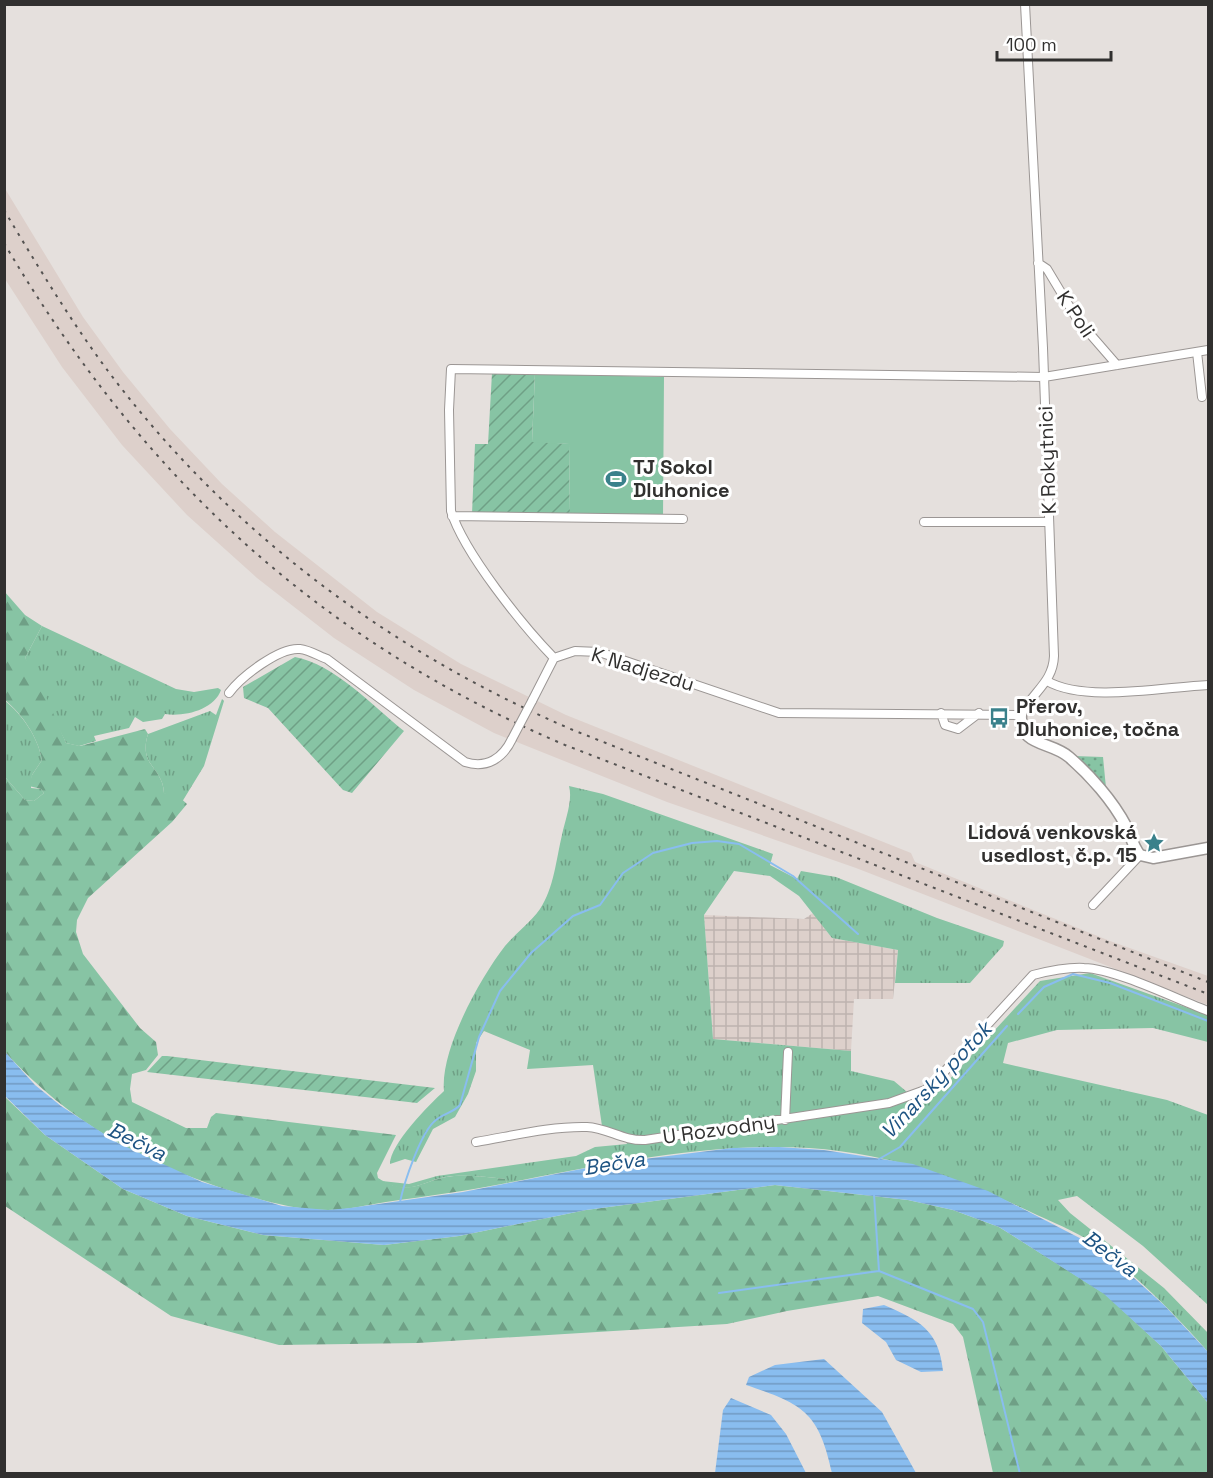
<svg xmlns="http://www.w3.org/2000/svg" width="1213" height="1478" viewBox="0 0 1213 1478" font-family="'Space Grotesk',sans-serif">
<style>
.built{fill:#ddd0cb}
.industrial{fill:url(#industrial-grid)}
.grass{fill:url(#grass-tufts)}
.forest{fill:url(#forest-firs)}
.park{fill:url(#park-dots)}
.garden{fill:url(#garden-furrows)}
.pitch{fill:#87c4a4}
.water{fill:url(#water-rules)}
.lines{fill:none;stroke-linecap:round;stroke-linejoin:round}
.stream{stroke:#89bdef;stroke-width:2}
.street-casing{stroke:#9b9694;stroke-width:10}
.secondary-casing{stroke:#9b9694;stroke-width:13}
.street{stroke:#fff;stroke-width:8}
.secondary{stroke:#fff;stroke-width:10}
.rail{stroke:#555352;stroke-width:2;stroke-dasharray:3 6;stroke-linecap:butt}
.street-bridge-casing{stroke:#9b9694;stroke-width:10;stroke-linecap:butt}
.street-bridge{stroke:#fff;stroke-width:8}
.labels{text-anchor:middle;dominant-baseline:central;stroke-width:6;stroke-linejoin:round;paint-order:stroke}
.street-label{font-size:20px;fill:#31302f;stroke:#fff}
.poi-label{font-size:20px;font-weight:bold;fill:#31302f;stroke:#fff;text-anchor:start}
.water-label{font-size:21px;font-style:italic;fill:#1d5382;stroke:#fff}
</style>
<defs>
<pattern id="industrial-grid" width="8" height="8" patternUnits="userSpaceOnUse" patternTransform="scale(1.5)"><rect width="8" height="8" fill="#ddd0cb"/><path d="M0 4h8M4 0v8" fill="none" stroke="#beb3af"/></pattern>
<pattern id="grass-tufts" width="24" height="20" patternUnits="userSpaceOnUse" patternTransform="scale(1.5)"><rect width="24" height="20" fill="#87c4a4"/><path d="M3 7l-1-3M5 7V3M7 7l1-3M15 17l-1-3M17 17v-4M19 17l1-3" fill="none" stroke="#6fa086"/></pattern>
<pattern id="forest-firs" width="22" height="20" patternUnits="userSpaceOnUse" patternTransform="scale(1.5)"><rect width="22" height="20" fill="#87c4a4"/><path d="M5 1l3.5 6h-7zM16 11l3.5 6h-7z" fill="#6fa086"/></pattern>
<pattern id="park-dots" width="8" height="8" patternUnits="userSpaceOnUse" patternTransform="scale(1.5)"><rect width="8" height="8" fill="#87c4a4"/><path d="M2 2h.1M6 6h.1" fill="none" stroke="#6fa086" stroke-width="1.8" stroke-linecap="round"/></pattern>
<pattern id="garden-furrows" width="10" height="10" patternUnits="userSpaceOnUse" patternTransform="scale(1.5)"><rect width="10" height="10" fill="#87c4a4"/><path d="M-1 1l2-2M0 10L10 0M9 11l2-2" fill="none" stroke="#6fa086"/></pattern>
<pattern id="water-rules" width="6" height="5" patternUnits="userSpaceOnUse" patternTransform="scale(1.5)"><rect width="6" height="5" fill="#89bdef"/><path d="M0 2.5h6" fill="none" stroke="#719ac2"/></pattern>
</defs>
<rect width="100%" height="100%" fill="#e5e0dd"/>
<path class="built" d="M4 187 83 317 123 372 170 429 222 484 275 532 377 612 461 664 566 715 911 853 915 862 1110 941 1208 976V1005L856 868 667 802 494 733 414 690 334 638 257 578 187 515 122 445 62 367 5 279Z"/>
<path class="industrial" d="M813 913 832 938 898 950 893 999H854L851 1051 713 1039 704 915 804 919Z"/>
<path class="grass" d="M42 626 176 689 194 692 218 688 221 690C214 710 184 717 165 714L162 719 143 722 135 717 129 728 94 736 96 741 79 746 66 743 25 658Z
M222 699 224 701 204 766 182 802 164 793C163 767 138 766 148 734L210 711 216 715Z
M4 700C22 714 38 737 42 760L32 775 31 788 41 789 44 793 34 801 25 800 5 777Z
M569 786 603 794 773 854 770 865 797 879 801 871 836 877 937 918 1004 941 1003 946 970 983H895L898 950 832 938 799 896 770 876 734 871 704 915 713 1039 851 1051V1071L894 1081 920 1103 934 1096 1040 981 1090 973 1208 1015V1042L1153 1028 1057 1030 1008 1043 1003 1063 1167 1100 1208 1115V1305L1143 1246 1077 1196 1058 1200 1070 1213 1164 1288 1208 1333V1352C1177 1316 1141 1281 1105 1251 1086 1236 1059 1225 1037 1215 951 1174 873 1147 776 1147 686 1147 596 1166 507 1183L505 1179C487 1177 472 1175 454 1176 424 1178 412 1198 382 1181L409 1184 437 1176 576 1156 595 1147 627 1144 622 1134 602 1126 593 1065 527 1069 530 1050 484 1031 476 1043V1071L468 1094 455 1117 433 1129 416 1162 405 1159 390 1164C390 1144 429 1105 444 1091 440 1050 480 978 505 946 516 933 530 923 540 909 554 888 556 860 562 835 565 820 573 801 569 786Z"/>
<path class="forest" d="M4 591 25 615 42 626 25 658 35 671 66 743 80 746 145 729 148 734C138 766 163 767 164 793L176 794 187 804 172 822 88 898 77 920 76 932 83 954 140 1028 156 1042 158 1055 146 1070 132 1074 130 1089 132 1102 186 1128H207L211 1117 216 1113 396 1135 377 1173 378 1178C412 1199 421 1179 454 1176 472 1175 487 1177 505 1179L507 1183C467 1191 427 1196 386 1202 367 1205 347 1210 328 1210 295 1210 265 1201 234 1192 143 1163 70 1123 5 1052V777L25 800 34 801 44 793 41 789 29 786 32 775 42 760C38 737 22 714 5 700Z
M4 1096 45 1135 123 1189 187 1216 263 1235 384 1245 459 1236 586 1210 775 1185 908 1200 953 1210 999 1227 1105 1294 1161 1346 1208 1403V1473H993L963 1337 953 1324 878 1296 787 1311 727 1324 418 1343 279 1345 171 1316 5 1206Z"/>
<path class="park" d="M1074 756 1103 757 1106 788Z"/>
<path class="garden" d="M492 373H535L532 441 569 444 570 515 472 514 475 444H488Z
M295 657C334 664 373 706 404 731L352 793 343 790 268 708 244 698 243 687Z
M162 1056H167L435 1088 417 1103 147 1072Z"/>
<path class="pitch" d="M535 374 664 377 663 517 570 515 569 444 532 442Z"/>
<path class="water" d="M5 1052 35 1085 61 1106 118 1143 202 1182 282 1206 328 1210 350 1208 463 1192 612 1163 732 1148 779 1147 824 1150 913 1164 988 1191 1103 1250 1165 1306 1208 1352V1403L1161 1346 1104 1294 999 1227 953 1210 908 1200 775 1185 586 1210 459 1236 384 1245 263 1235 187 1216 123 1189 45 1135 5 1096Z
M884 1305C919 1320 939 1330 943 1371L921 1372 896 1360 886 1342 862 1323 863 1309Z
M824 1359 882 1412 916 1473H832C819 1412 803 1404 746 1385L749 1377 775 1365Z
M731 1398 771 1415 786 1434 806 1473H715L723 1410Z"/>
<g class="lines">
<path class="stream" d="M1018 1014 1044 987 1073 974 1110 983 1208 1021
M879 1159 900 1147 1007 1026
M874 1194 879 1271 973 1309 983 1322 1020 1474
M400 1202C404 1183 421 1131 436 1120 444 1113 453 1113 460 1105L479 1037 500 991 531 953 573 916 600 905 623 873 653 853 692 843 717 841 739 844 793 876 858 934
M719 1293 879 1271"/>
<g class="street-casing">
<path id="street" d="M1038 263 1047 269 1077 319 1117 365
M1197 352 1202 397
M452 516 683 519
M924 522H1049
M554 658C523 626 464 553 451 511L449 410 451 369 1044 377 1208 350
M1047 681C1085 703 1164 687 1208 685
M229 693C241 677 279 647 300 649 309 650 319 656 327 659L465 762C487 769 503 758 512 739
M532 701 554 658 575 651 599 652 779 713 1021 715C1032 692 1053 683 1054 656L1043 348 1025 4
M941 713 945 725 958 729 979 713
M1093 905 1140 855
M785 1120 788 1052
M476 1142C512 1136 551 1126 587 1127 608 1128 623 1141 645 1140L889 1103 925 1090 933 1084 1033 975C1049 971 1067 967 1084 968 1116 969 1176 999 1208 1011"/>
</g>
<g class="secondary-casing">
<path id="secondary" d="M1021 715C1019 747 1051 741 1069 757 1090 775 1113 801 1126 826 1131 836 1133 847 1140 855L1153 858 1208 848"/>
</g>
<use href="#street" class="street"/>
<use href="#secondary" class="secondary"/>
<path class="rail" d="M4 210C37 265 70 320 108 371 228 531 390 652 573 730L1208 982
M4 243C141 475 316 639 565 745L1208 994"/>
<g class="street-bridge-casing">
<path id="street-bridge" d="M512 739 532 701"/>
</g>
<use href="#street-bridge" class="street-bridge"/>
</g>
<defs>
<g id="stadium-bare" transform="scale(1.62)"><path d="M0-5a6.5 5 0 1 0 0 10a6.5 5 0 1 0 0-10ZM-3.5-1.8h7v3.6h-7Z" fill="#3a818b" stroke="#fff" stroke-width="2.5" paint-order="stroke"/></g>
<g id="bus-bare" transform="scale(1.62)"><path d="M-5-6H5V4H4V6H2V4H-2V6H-4V4H-5ZM-3.5-4V0h7V-4ZM-3.5 1.2v1.5H-2V1.2ZM2 1.2v1.5H3.5V1.2Z" fill="#3a818b" stroke="#fff" stroke-width="2.5" paint-order="stroke"/></g>
<g id="sight-bare" transform="scale(1.62)"><path d="M0-6L1.8-2.2L6-1.7L2.9 1.2L3.7 5.4L0 3.3L-3.7 5.4L-2.9 1.2L-6-1.7L-1.8-2.2Z" fill="#3a818b" stroke="#fff" stroke-width="2.5" paint-order="stroke"/></g>
</defs>
<g fill-rule="evenodd">
<use href="#stadium-bare" x="616" y="479"/>
<use href="#bus-bare" x="999" y="718"/>
<use href="#sight-bare" x="1154" y="843"/>
</g>
<g class="labels">
<g class="street-label">
<text transform="translate(1076 314) rotate(56)">K Poli</text>
<text transform="translate(1047 460) rotate(-92)">K Rokytnici</text>
<text transform="translate(643 669) rotate(17)">K Nadjezdu</text>
<text transform="translate(719 1129) rotate(-8)">U Rozvodny</text>
</g>
<g class="poi-label">
<text x="633" y="467">TJ Sokol<tspan x="633" dy="23">Dluhonice</tspan></text>
<text x="1016" y="706">Přerov,<tspan x="1016" dy="23">Dluhonice, točna</tspan></text>
<text x="1137" y="832" text-anchor="end">Lidová venkovská<tspan x="1137" dy="23">usedlost, č.p. 15</tspan></text>
</g>
<g class="water-label">
<text transform="translate(936 1080) rotate(-47)">Vinarský potok</text>
<text transform="translate(137 1141) rotate(26)">Bečva</text>
<text transform="translate(614 1163) rotate(-9)">Bečva</text>
<text transform="translate(1110 1253) rotate(37)">Bečva</text>
</g>
</g>
<rect width="1213" height="1478" fill="none" stroke="#31302f" stroke-width="12"/>
<path d="M997 51v9h114v-9" fill="none" stroke="#31302f" stroke-width="3"/>
<text x="1006" y="51" font-size="18" fill="#31302f" stroke="#ffffff" stroke-width="4.5" paint-order="stroke">100 m</text>
</svg>
